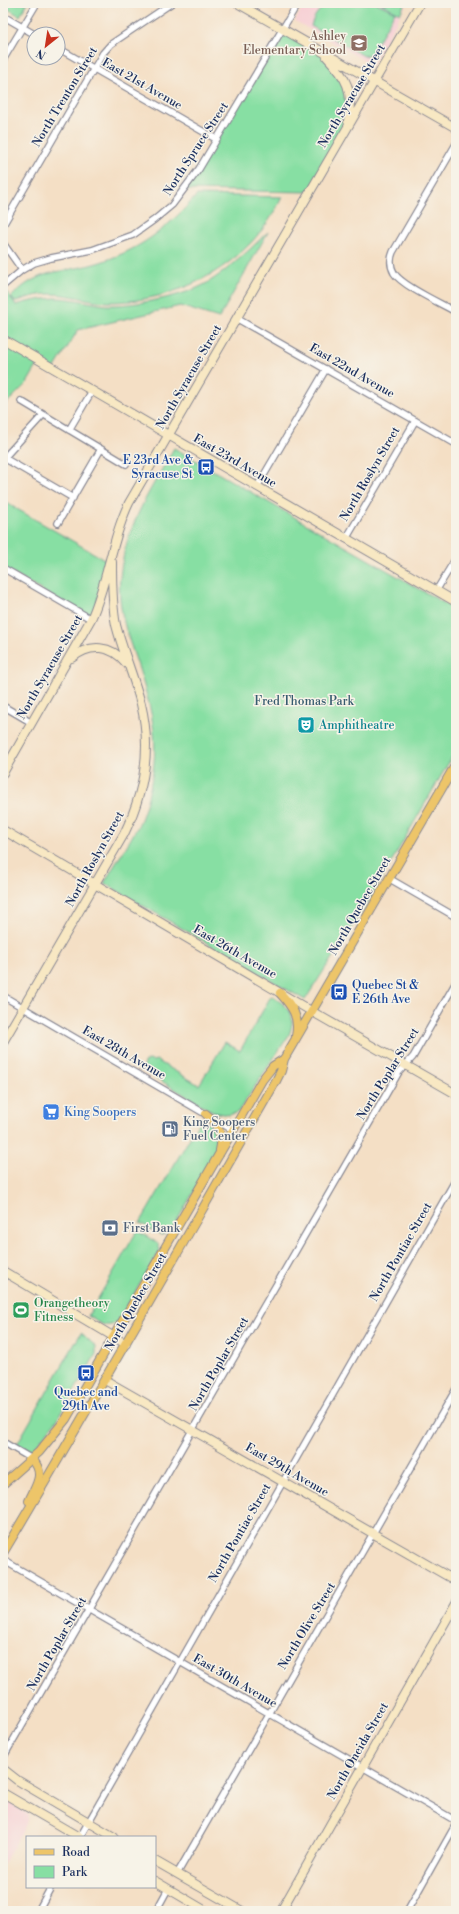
<svg xmlns="http://www.w3.org/2000/svg" width="459" height="1914" viewBox="0 0 459 1914" font-family="'Libre Bodoni',serif">
<style>
.built{fill:#f7cfd4}
.green{fill:#87dfa3;stroke:#518780}
.lines{fill:none;stroke-linecap:round;stroke-linejoin:round}
.street-casing{stroke:#888792;stroke-width:8}
.secondary-casing{stroke:#888792;stroke-width:10}
.primary-casing{stroke:#888792;stroke-width:10}
.street{stroke:#fff;stroke-width:5.5}
.secondary{stroke:#f8e8c3;stroke-width:8}
.primary{stroke:#edc569;stroke-width:8}
.labels{text-anchor:middle;dominant-baseline:central;stroke-width:3;stroke-linejoin:round;paint-order:stroke}
.education-label{font-size:12px;fill:#785e54;stroke:#f7f3e8;text-anchor:end}
.street-label{font-size:12px;fill:#1b2f5e;stroke:#f7f3e8}
.transit-label{font-size:12px;fill:#164399;stroke:#f7f3e8;text-anchor:end}
.park-label{font-size:12px;fill:#365b6f;stroke:#f7f3e8}
.culture-label{font-size:12px;fill:#0d838f;stroke:#f7f3e8;text-anchor:start}
.shop-label{font-size:12px;fill:#366cbe;stroke:#f7f3e8;text-anchor:start}
.service-label{font-size:12px;fill:#4e5e75;stroke:#f7f3e8;text-anchor:start}
.leisure-label{font-size:12px;fill:#27864d;stroke:#f7f3e8;text-anchor:start}
</style>
<rect width="100%" height="100%" fill="#f7f3e8"/>
<filter id="ink" filterUnits="userSpaceOnUse"><feTurbulence type="fractalNoise" baseFrequency=".025" numOctaves="2"/><feDisplacementMap in="SourceGraphic" scale="8" xChannelSelector="R" yChannelSelector="G"/><feConvolveMatrix kernelMatrix="1 2 1 2 8 2 1 2 1" color-interpolation-filters="sRGB"/></filter>
<filter id="wash" filterUnits="userSpaceOnUse"><feTurbulence type="fractalNoise" baseFrequency=".012" numOctaves="4" result="noise"/><feDisplacementMap in="SourceGraphic" scale="16" xChannelSelector="R" yChannelSelector="G"/><feGaussianBlur stdDeviation="0.9" result="paint"/><feColorMatrix in="noise" values="0 0 0 0 0 0 0 0 0 0 0 0 0 0 0 0 0 1.4 0 .05"/><feComposite in="paint" operator="in"/></filter>
<g filter="url(#wash)">
<rect width="100%" height="100%" fill="#f4dfc5"/>
<path class="built" d="M305 3H407L372 65 295 21Z
M3 1799 29 1815 28 1821 3 1865Z"/>
<path class="green" d="M3 3H27L20 16 3 6Z
M351 3H377L395 12 371 54 364 56 311 26C318 3 330 5 351 3Z
M381 3H405L400 14Z
M284 29 321 50 347 84V128L309 192 185 190Z
M197 195 282 197C252 263 179 303 107 302 88 301 69 294 50 294 38 294 26 298 15 302L11 297C40 268 58 274 94 264 139 251 167 229 197 195Z
M268 232 219 318 180 306 78 330 54 369 40 361 27 383 3 407V287L16 305C29 301 41 299 55 298 72 298 89 303 106 305 134 306 183 297 207 283 230 269 249 250 268 232Z
M174 448 456 610V750L368 902 305 1000 104 883C115 864 128 845 138 826 144 814 147 801 150 788 160 742 153 714 139 669 129 639 117 611 120 578 125 527 150 491 174 448Z
M3 501 109 562 91 619 3 568Z
M271 996C289 1007 297 1013 289 1035L238 1112 229 1115 213 1112 143 1070 144 1062 148 1060 153 1061 156 1060 199 1085 225 1042 240 1051Z
M201 1119 210 1124 218 1136 216 1153 170 1233 161 1235 140 1223Z
M137 1231 158 1243 160 1251 117 1322C106 1330 98 1322 88 1316Z
M81 1333C87 1337 91 1343 96 1346V1354L57 1420 34 1448 29 1450 17 1444Z"/>
</g>
<g filter="url(#ink)">
<g class="lines">
<g class="street-casing">
<path id="street" d="M3 16 34 34
M58 48 216 139
M3 60 37 3
M456 144 393 252C390 259 390 266 394 273 402 286 442 304 456 312
M3 225 103 53 111 44 172 3
M3 243 22 270
M3 286 22 270 34 263 51 258 92 250 133 235 154 220 172 205 199 169 298 3
M236 318 456 444
M21 401 126 464
M69 430 92 391
M4 458 73 498
M3 459 43 415
M257 487 326 369
M58 523 101 449
M346 539 415 421
M3 568 91 619
M436 591 456 558
M3 706 32 723
M390 879 456 917
M3 996 233 1130
M3 1442 32 1459
M3 1560 456 1821
M3 1758 399 1072 413 1057 456 982
M80 1837 456 1179
M177 1874 456 1389
M38 1911 51 1887
M156 1911 168 1889
M407 1911 456 1824"/>
</g>
<g class="secondary-casing">
<path id="secondary" d="M237 3 456 128
M327 57C347 78 354 91 348 121
M3 339 456 602
M72 658C90 643 111 645 126 663
M3 773 91 619C108 582 111 540 129 503L420 3
M3 830 311 1011 456 1094
M3 1042 124 834C144 793 152 749 141 704 134 677 123 652 116 625 112 605 112 583 112 562
M3 1271 126 1344
M105 1380 456 1581
M3 1769 17 1780 114 1837
M3 1793 79 1837
M155 1861 242 1911
M155 1881 206 1911
M281 1911 456 1603"/>
</g>
<g class="primary-casing">
<path id="primary" d="M280 993C292 1006 300 1017 296 1036
M206 1114C217 1123 224 1136 220 1150
M3 1484 39 1452 66 1419 262 1080 273 1066 284 1059
M29 1501C36 1485 46 1474 32 1459
M3 1553C96 1397 185 1239 276 1081L281 1071 284 1059 456 764"/>
</g>
<use href="#street" class="street"/>
<use href="#secondary" class="secondary"/>
<use href="#primary" class="primary"/>
</g>
</g>
<defs>
<g id="school-square" transform="scale(0.9)"><rect x="-9" y="-9" width="18" height="18" rx="4" fill="#8d6e63" stroke="#f7f3e8"/><path d="M0-5L7-2L0 1L-7-2ZM-4 1L0 2.5L4 1V4Q0 6-4 4Z" fill="#fff"/></g>
<g id="bus-square" transform="scale(0.9)"><rect x="-9" y="-9" width="18" height="18" rx="4" fill="#1a4fb4" stroke="#f7f3e8"/><path d="M-5-6H5V4H4V6H2V4H-2V6H-4V4H-5ZM-3.5-4V0h7V-4ZM-3.5 1.2v1.5H-2V1.2ZM2 1.2v1.5H3.5V1.2Z" fill="#fff"/></g>
<g id="theatre-square" transform="scale(0.9)"><rect x="-9" y="-9" width="18" height="18" rx="4" fill="#0f9aa8" stroke="#f7f3e8"/><path d="M-5-5.5Q0-4 5-5.5V0Q5 5 0 6Q-5 5-5 0ZM-3.3-2.5H-1v1.5H-3.3ZM1-2.5H3.3v1.5H1ZM-2.8 1Q0 5.5 2.8 1Z" fill="#fff"/></g>
<g id="supermarket-square" transform="scale(0.9)"><rect x="-9" y="-9" width="18" height="18" rx="4" fill="#3f7fe0" stroke="#f7f3e8"/><path d="M-6-5.5h2.5l.6 2H6L4.5 2H-2.5L-4.4-4H-6ZM-1.5 3.2a1.3 1.3 0 1 0 .1 0ZM3 3.2a1.3 1.3 0 1 0 .1 0Z" fill="#fff"/></g>
<g id="fuel-square" transform="scale(0.9)"><rect x="-9" y="-9" width="18" height="18" rx="4" fill="#5c6f8a" stroke="#f7f3e8"/><path d="M-5.5-6h7V0h2V4h1.3V-2.5L3-4.5l.8-.8L6-3V5H2.5V1h-1V6h-7ZM-4.2-4.7v3.2H.2V-4.7Z" fill="#fff"/></g>
<g id="bank-square" transform="scale(0.9)"><rect x="-9" y="-9" width="18" height="18" rx="4" fill="#5c6f8a" stroke="#f7f3e8"/><path d="M-6-4H6V4H-6ZM0-2.3a2.3 2.3 0 1 0 0 4.6a2.3 2.3 0 1 0 0-4.6Z" fill="#fff"/></g>
<g id="stadium-square" transform="scale(0.9)"><rect x="-9" y="-9" width="18" height="18" rx="4" fill="#2e9e5b" stroke="#f7f3e8"/><path d="M0-5a6.5 5 0 1 0 0 10a6.5 5 0 1 0 0-10ZM-3.5-1.8h7v3.6h-7Z" fill="#fff"/></g>
</defs>
<g fill-rule="evenodd">
<use href="#school-square" x="359" y="43"/>
<use href="#bus-square" x="206" y="467"/>
<use href="#theatre-square" x="306" y="725"/>
<use href="#bus-square" x="339" y="992"/>
<use href="#supermarket-square" x="51" y="1112"/>
<use href="#fuel-square" x="170" y="1129"/>
<use href="#bank-square" x="110" y="1228"/>
<use href="#stadium-square" x="21" y="1310"/>
<use href="#bus-square" x="86" y="1373"/>
</g>
<g class="labels">
<g class="education-label">
<text x="346" y="36">Ashley<tspan x="346" dy="14">Elementary School</tspan></text>
</g>
<g class="street-label">
<text transform="translate(142 84) rotate(30)">East 21st Avenue</text>
<text transform="translate(352 96) rotate(-59)">North Syracuse Street</text>
<text transform="translate(65 97) rotate(-59)">North Trenton Street</text>
<text transform="translate(196 149) rotate(-57)">North Spruce Street</text>
<text transform="translate(352 371) rotate(30)">East 22nd Avenue</text>
<text transform="translate(189 377) rotate(-60)">North Syracuse Street</text>
<text transform="translate(235 461) rotate(30)">East 23rd Avenue</text>
<text transform="translate(370 474) rotate(-60)">North Roslyn Street</text>
<text transform="translate(50 667) rotate(-60)">North Syracuse Street</text>
<text transform="translate(95 859) rotate(-61)">North Roslyn Street</text>
<text transform="translate(360 906) rotate(-60)">North Quebec Street</text>
<text transform="translate(235 952) rotate(30)">East 26th Avenue</text>
<text transform="translate(124 1053) rotate(30)">East 28th Avenue</text>
<text transform="translate(388 1074) rotate(-58)">North Poplar Street</text>
<text transform="translate(401 1252) rotate(-60)">North Pontiac Street</text>
<text transform="translate(136 1302) rotate(-60)">North Quebec Street</text>
<text transform="translate(219 1364) rotate(-60)">North Poplar Street</text>
<text transform="translate(287 1470) rotate(30)">East 29th Avenue</text>
<text transform="translate(240 1533) rotate(-60)">North Pontiac Street</text>
<text transform="translate(307 1626) rotate(-59)">North Olive Street</text>
<text transform="translate(57 1644) rotate(-60)">North Poplar Street</text>
<text transform="translate(235 1681) rotate(30)">East 30th Avenue</text>
<text transform="translate(358 1751) rotate(-60)">North Oneida Street</text>
</g>
<g class="transit-label">
<text x="193" y="460">E 23rd Ave &amp;<tspan x="193" dy="14">Syracuse St</tspan></text>
<text x="352" y="985" text-anchor="start">Quebec St &amp;<tspan x="352" dy="14">E 26th Ave</tspan></text>
<text x="86" y="1392" text-anchor="middle">Quebec and<tspan x="86" dy="14">29th Ave</tspan></text>
</g>
<g class="park-label">
<text x="304" y="701">Fred Thomas Park</text>
</g>
<g class="culture-label">
<text x="319" y="725">Amphitheatre</text>
</g>
<g class="shop-label">
<text x="64" y="1112">King Soopers</text>
</g>
<g class="service-label">
<text x="183" y="1122">King Soopers<tspan x="183" dy="14">Fuel Center</tspan></text>
<text x="123" y="1228">First Bank</text>
</g>
<g class="leisure-label">
<text x="34" y="1303">Orangetheory<tspan x="34" dy="14">Fitness</tspan></text>
</g>
</g>
<rect width="459" height="1914" fill="none" stroke="#f7f3e8" stroke-width="16"/>
<rect x="26" y="1836" width="130" height="52" fill="#f7f3e8" stroke="#9fa5b1"/>
<rect x="34" y="1849" width="20" height="6" fill="#edc569" stroke="#9fa5b1"/>
<text x="62" y="1856" font-size="12" fill="#1b2f5e">Road</text>
<rect x="34" y="1866" width="20" height="12" fill="#87dfa3" stroke="#9fa5b1"/>
<text x="62" y="1876" font-size="12" fill="#1b2f5e">Park</text>
<g transform="translate(46 46) rotate(210)"><circle r="19" fill="#f7f3e8" stroke="#9fa5b1"/>
<path d="M0-3L7 15L0 10L-7 15Z" fill="#c8321e"/>
<text y="-6" font-size="11" font-weight="bold" text-anchor="middle" fill="#1b2f5e">N</text>
</g>
</svg>
